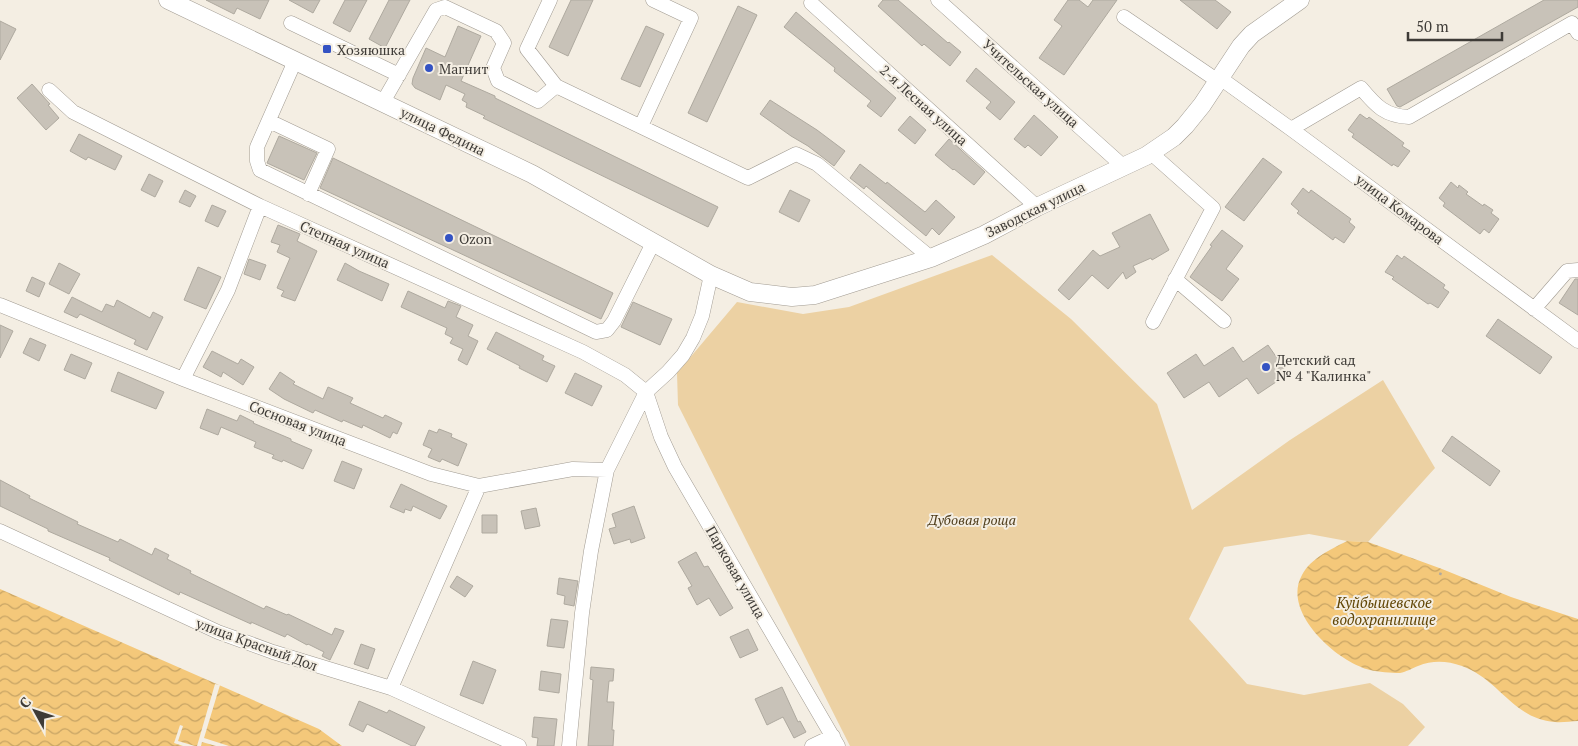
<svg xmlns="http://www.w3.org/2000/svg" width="1578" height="746" viewBox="0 0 1578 746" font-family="'PT Serif',serif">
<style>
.green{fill:#ecd1a3}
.water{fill:url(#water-waves)}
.pier{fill:#f4eee3}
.building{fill:#c8c2b8;stroke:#aea99f}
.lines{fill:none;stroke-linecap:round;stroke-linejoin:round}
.minor-casing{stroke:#a19b92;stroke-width:15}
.major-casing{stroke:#a19b92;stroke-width:19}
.path{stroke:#aea9a1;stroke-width:2.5;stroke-dasharray:2.5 4;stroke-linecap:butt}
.minor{stroke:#fff;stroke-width:14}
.major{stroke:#fff;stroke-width:18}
.poi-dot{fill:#3352c3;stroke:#f4eee3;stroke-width:2}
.labels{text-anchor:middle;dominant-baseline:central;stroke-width:4;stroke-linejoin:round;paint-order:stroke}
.poi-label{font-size:14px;fill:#3e3b37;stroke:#f4eee3;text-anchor:start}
.street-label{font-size:14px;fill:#3e3b37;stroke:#f4eee3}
.park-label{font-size:14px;font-style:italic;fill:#4f3d1b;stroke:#f4eee3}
.water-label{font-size:15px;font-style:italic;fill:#624605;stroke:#f4eee3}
</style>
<defs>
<pattern id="water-waves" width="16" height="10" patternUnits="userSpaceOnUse" patternTransform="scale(1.25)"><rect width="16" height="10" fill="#f4c87a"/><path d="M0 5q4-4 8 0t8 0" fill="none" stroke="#c7a465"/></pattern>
</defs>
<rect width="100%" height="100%" fill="#f4eee3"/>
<path class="green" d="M992 255 1071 319 1157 404 1192 510 1290 440 1383 380 1435 468 1368 542 1347 541 1309 534 1224 547 1189 619 1247 684 1304 695 1370 683 1403 704 1425 727 1408 746H850L678 405 677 373 737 302 803 314 849 307Z"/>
<path class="water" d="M1347 541 1368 542 1442 569 1511 597 1578 619V721C1571 721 1562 723 1555 722 1513 719 1499 679 1462 666 1447 661 1433 660 1418 666 1413 668 1406 672 1400 673 1391 673 1378 672 1370 670 1337 662 1281 612 1302 575 1311 558 1330 550 1347 541Z
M0 589 319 729 342 746H0Z"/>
<path class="pier" d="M215 684 220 685 204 738 229 746H216L202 742 201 746H197Z
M180 725 183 726 178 741 195 746H183L174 743Z"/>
<path class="building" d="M206 0H269L260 19 237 8 234 14Z
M289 0H320L313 13Z
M345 0H367L350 32 333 23Z
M389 0H410L385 48 369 39Z
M571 0H593L568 56 549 47Z
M883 0H898L948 43 949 42 961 52 950 66 924 44 922 46 878 6Z
M1068 0H1079L1088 7 1093 0H1117L1064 75 1039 58 1062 26 1054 20Z
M1180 0H1215L1231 12 1217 29Z
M1544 0H1578V7L1400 107 1397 106 1387 89Z
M738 6 757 15 707 122 688 113Z
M796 12 896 98 881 117 867 106 871 101 834 71 835 68 784 27Z
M0 21 16 29 0 60Z
M458 26 481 36 461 81 495 96V98L718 207 708 227 483 118 485 116 466 107 467 103 462 100 465 94 446 85 440 100 415 88 412 84 413 78 426 48 445 57Z
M646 26 664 34 640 87 621 79Z
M976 68 1015 102 1000 120 986 108 991 102 966 81Z
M32 84 50 104 48 105 59 118 46 130 17 98Z
M770 100 817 130 845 151 834 166 808 146 791 136 760 114Z
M1360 114 1367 119 1369 117 1404 143 1402 146 1410 151 1398 167 1393 164 1392 166 1352 137 1354 134 1348 130Z
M1034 115 1058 137 1041 156 1028 145 1025 148 1014 139Z
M910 116 926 130 915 144 898 130Z
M79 134 122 156 115 170 88 157 86 160 70 151Z
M279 136 317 153 304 180 267 163Z
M949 139 985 172 974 185 954 169 953 170 935 155Z
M333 158 613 293 601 319 320 188Z
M1263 158 1282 172 1244 221 1225 207Z
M860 164 886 184 887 182 925 212 936 200 955 217 939 235 932 228 926 236 866 186 864 189 850 178Z
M149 174 163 181 155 197 141 190Z
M1451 182 1458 188 1459 185 1468 192 1466 194 1483 206 1484 204 1493 210 1491 213 1499 219 1489 233 1484 229 1480 234 1443 206 1445 203 1439 198Z
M1303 188 1309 193 1311 190 1351 219 1349 222 1355 227 1344 243 1335 237 1333 240 1297 213 1299 211 1291 204Z
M185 190 196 196 190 207 179 202Z
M790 190 810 200 799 222 779 212Z
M212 205 226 211 218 227 205 221Z
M1150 214 1169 250 1152 260 1151 258 1133 266 1136 272 1126 279 1123 272 1108 289 1092 275 1069 300 1058 290 1093 250 1100 256 1120 247 1112 233Z
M278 225 300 234 297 241 317 251 295 301 281 296 284 291 277 288 290 258 277 252 280 245 271 242Z
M1222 230 1243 246 1226 269 1239 279 1222 301 1190 277 1212 246 1210 245Z
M1397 255 1402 259 1404 256 1445 285 1443 288 1449 292 1438 308 1430 303 1428 304 1392 279 1394 277 1385 272Z
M249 259 266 265 260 280 244 274Z
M59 263 80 274 69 294 49 284Z
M345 263 359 271 389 284 382 301 337 280Z
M198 267 221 277 206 309 184 300Z
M32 277 45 283 39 297 26 291Z
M1575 279H1578V315L1559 303Z
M408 291 445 308 448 301 461 306 456 317 473 325 468 336 478 341 467 365 458 360 463 349 450 343 453 338 445 334 447 328 401 307Z
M72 297 102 312 106 304 114 307 117 300 150 318 153 312 163 317 147 350 134 344 136 340 80 314 77 318 64 312Z
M633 302 672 319 660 345 621 327Z
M1498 319 1552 357 1540 374 1486 336Z
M0 325 13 331 0 358Z
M496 332 544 356 542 360 555 366 547 382 519 368 520 366 487 349Z
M30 338 46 345 39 361 23 353Z
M1268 345 1288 374 1258 394 1247 378 1219 397 1209 382 1184 398 1167 373 1196 354 1204 366 1233 347 1243 362Z
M212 351 238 364 241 359 254 367 243 385 223 372 221 377 203 367Z
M71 354 92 363 85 379 64 370Z
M118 372 164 392 156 409 111 391Z
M280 372 295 382 293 384 323 399 328 387 353 398 350 403 383 418 385 415 402 423 397 434 393 432 390 438 363 425 362 428 343 420 342 422 315 410 313 413 284 399 269 389Z
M575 373 602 386 592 406 565 393Z
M207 409 237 421 240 415 254 422 253 423 291 439V441L312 450 303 469 283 460 282 462 272 458 274 455 254 447 256 442 221 427 218 435 200 428Z
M439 429 452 434 451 437 467 444 458 466 442 459 440 462 428 457 432 449 423 445 429 430 437 433Z
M1452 436 1500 471 1490 486 1442 451Z
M342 461 362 469 354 489 334 481Z
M0 480 30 496 29 498 78 522 77 524 118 542 120 539 152 555 155 548 169 555 167 559 191 571 190 573 264 609 266 606 287 615 288 614 332 635 335 628 344 631 330 660 322 656 324 652 308 644 307 645 287 634 285 637 251 622V624L180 592 179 595 109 560 110 558 48 531V529L0 506Z
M401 484 447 506 440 519 413 506 411 511 405 509 404 513 390 507Z
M634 506 645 538 631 543 630 539 614 544 609 529 616 527 612 514Z
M536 508 540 526 525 529 521 511Z
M482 515H497V533H482Z
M696 552 704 567 708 566 733 608 720 616 709 598 697 605 688 588 692 586 678 562Z
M457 576 473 586 465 597 450 587Z
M559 578 578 581 574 606 564 604 565 596 557 594Z
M551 619 568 621 564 648 547 646Z
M748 629 758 650 740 658 730 637Z
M361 644 375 649 368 669 354 664Z
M473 661 496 670 483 704 460 695Z
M591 667 614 669 613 681H609L607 702H614L612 730H614L613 746H588L593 680 590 679Z
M541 671 561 674 559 693 539 690Z
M782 687 798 722 800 721 806 732 794 738 783 717 767 725 755 699Z
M359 701 387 713 389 710 425 727 415 746H412L367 724 363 732 349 725Z
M534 717 557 719 554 746H537L538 738 532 737Z"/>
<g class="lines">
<g class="minor-casing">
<path id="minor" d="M550 0 527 49 556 86
M938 0 1124 167
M811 3 1037 207
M1124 17 1218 81
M291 23 399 75
M295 61 257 147V161L260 170 293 186 596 332 607 330 614 321 653 243
M1220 78 1291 129 1578 341
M49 90 73 112 260 206 583 352 625 375 646 392 661 437 675 467 838 746
M383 102 436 10 445 7 496 31 504 43 493 68 498 81 538 101 556 86 748 178 796 154 817 164 931 258
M269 121 328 149 308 194
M641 126 691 18 653 0
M1291 129 1361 88C1376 106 1385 116 1409 117L1572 23 1578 33
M1151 153 1213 208 1153 322
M1175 279 1224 321
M0 305 183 379 431 474 479 486 573 469 607 470
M1534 309 1567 271 1578 270
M183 379 228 290 260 206
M0 531 218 632 273 652 391 688 519 746
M391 688 479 486
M569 746 582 613 591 551 607 470 646 392 668 372 683 355 693 338 702 316 711 275
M812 746 833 736"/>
</g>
<g class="major-casing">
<path id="major" d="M168 0 532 174 711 275 750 292 792 297 815 295 931 258 984 235 1037 207 1146 156 1174 137 1185 126 1202 105 1241 46 1252 34 1300 0"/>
</g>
<path class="path" d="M1440 575 1442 569"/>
<use href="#minor" class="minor"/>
<use href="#major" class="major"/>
</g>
<g class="poi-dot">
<rect x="322" y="44" width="10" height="10" rx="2.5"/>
<circle cx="429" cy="68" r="5"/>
<circle cx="449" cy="238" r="5"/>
<circle cx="1266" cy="367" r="5"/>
</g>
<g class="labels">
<g class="poi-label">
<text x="337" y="49">Хозяюшка</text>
<text x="439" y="68">Магнит</text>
<text x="459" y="238">Ozon</text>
<text x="1276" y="359">Детский сад<tspan x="1276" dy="16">№ 4 "Калинка"</tspan></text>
</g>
<g class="street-label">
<text transform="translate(1031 83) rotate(42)">Учительская улица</text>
<text transform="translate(924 105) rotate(42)">2-я Лесная улица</text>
<text transform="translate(443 131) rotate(26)">улица Федина</text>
<text transform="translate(1035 209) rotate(-26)">Заводская улица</text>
<text transform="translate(1400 209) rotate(37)">улица Комарова</text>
<text transform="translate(345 244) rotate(24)">Степная улица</text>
<text transform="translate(298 423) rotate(21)">Сосновая улица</text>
<text transform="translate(736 572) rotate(60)">Парковая улица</text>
<text transform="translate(257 644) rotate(20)">улица Красный Дол</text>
</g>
<g class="park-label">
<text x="972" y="519">Дубовая роща</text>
</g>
<g class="water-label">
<text x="1384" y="602">Куйбышевское<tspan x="1384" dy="17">водохранилище</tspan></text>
</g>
</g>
<g transform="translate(35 711) rotate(310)" stroke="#f4eee3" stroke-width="4" paint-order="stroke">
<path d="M0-4L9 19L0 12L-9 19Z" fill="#3e3b37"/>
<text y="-8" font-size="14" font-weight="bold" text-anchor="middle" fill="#3e3b37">С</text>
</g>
<path d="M1408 32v8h94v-8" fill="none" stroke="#3e3b37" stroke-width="2.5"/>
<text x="1416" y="32" font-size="15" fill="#3e3b37" stroke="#f4eee3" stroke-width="4" paint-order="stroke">50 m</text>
</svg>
